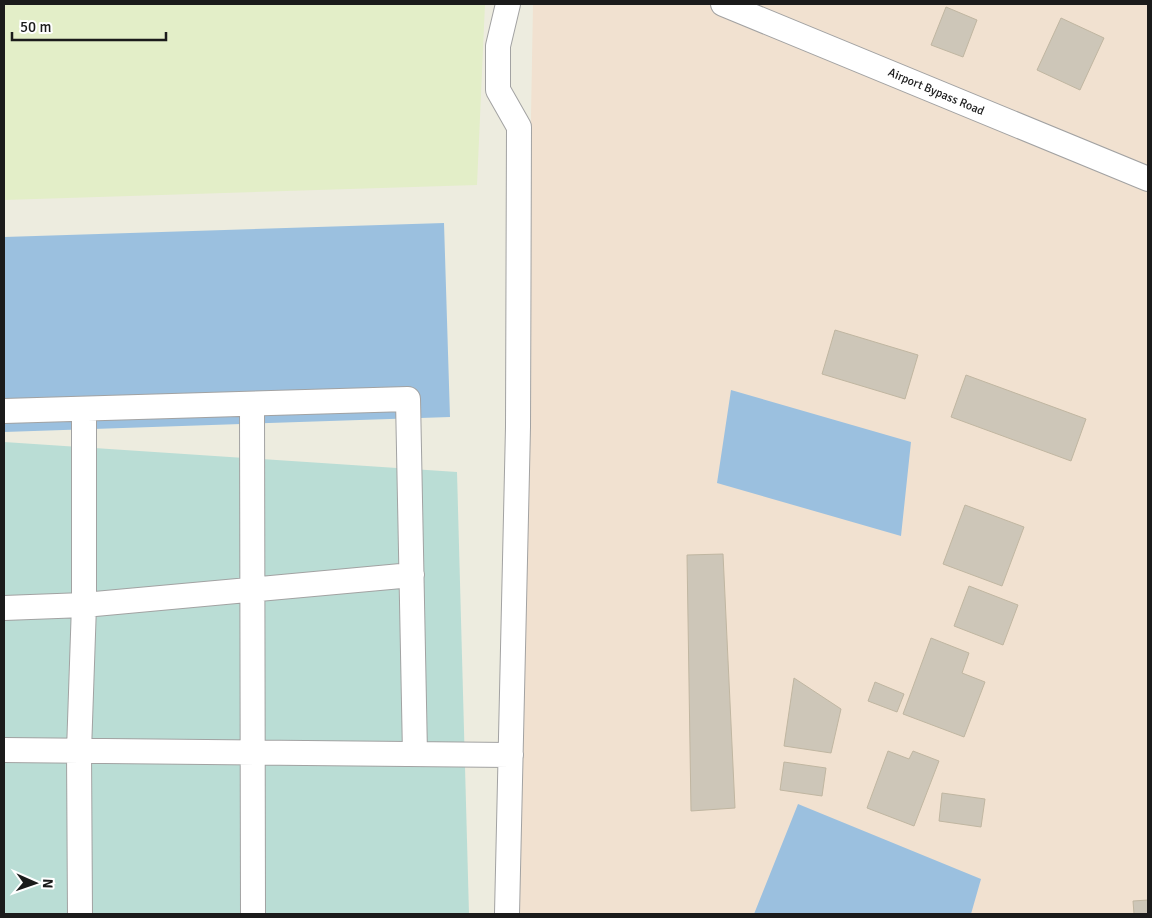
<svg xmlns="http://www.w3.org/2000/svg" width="1152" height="918" viewBox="0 0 1152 918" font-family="Signika,sans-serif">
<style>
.military{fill:#f1e1d0}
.farmland{fill:#e3eec8}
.wetland{fill:#baddd5}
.water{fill:#9bc0df}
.building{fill:#cdc6b8;stroke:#c0b6a1}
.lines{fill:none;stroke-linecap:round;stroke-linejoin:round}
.minor-casing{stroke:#a2a2a2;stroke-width:26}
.minor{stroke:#fff;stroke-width:24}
.labels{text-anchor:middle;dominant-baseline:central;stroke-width:4;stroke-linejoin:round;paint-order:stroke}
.street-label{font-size:12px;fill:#1b1b1b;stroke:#fff}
</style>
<rect width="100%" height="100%" fill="#edecdf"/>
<path class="military" d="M533 4H1148V914H517Z"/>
<path class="farmland" d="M4 4H485L477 185 4 200Z"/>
<path class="wetland" d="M4 442 457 472 469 914H4Z"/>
<path class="water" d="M444 223 450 417 4 432V237Z
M731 390 911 442 901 536 717 483Z
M798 804 981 879 971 914H754Z"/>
<path class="building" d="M946 7 977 20 963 57 931 45Z
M1061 18 1104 38 1080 90 1037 70Z
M835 330 918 355 905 399 822 374Z
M966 375 1086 419 1071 461 951 417Z
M965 505 1024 527 1002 586 943 564Z
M723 554 735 808 691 811 687 555Z
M969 586 1018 605 1003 645 954 626Z
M931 638 969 653 962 673 985 682 964 737 903 714Z
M794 678 841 709 831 753 784 746Z
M875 682 904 694 897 712 868 701Z
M888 751 909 759 913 751 939 761 914 826 867 808Z
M784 762 826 768 822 796 780 790Z
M942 793 985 799 981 827 939 821Z
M1148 900V914H1134L1133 901Z"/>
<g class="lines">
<g class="minor-casing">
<path id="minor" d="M723 4 1148 179
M252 404 253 914
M4 411 408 399 415 754
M4 608 84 605 412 575
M4 750 511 755
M80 914 79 751 84 605V409
M507 914 518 427 519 127 498 90V46L508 4"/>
</g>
<use href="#minor" class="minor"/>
</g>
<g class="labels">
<g class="street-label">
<text transform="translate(936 92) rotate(23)">Airport Bypass Road</text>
</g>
</g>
<rect width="1152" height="918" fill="none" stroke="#1b1b1b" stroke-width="10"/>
<g transform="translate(35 883) rotate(92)" stroke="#ffffff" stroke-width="4" paint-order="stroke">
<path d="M0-4L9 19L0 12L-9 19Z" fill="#1b1b1b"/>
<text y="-8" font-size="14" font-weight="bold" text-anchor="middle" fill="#1b1b1b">N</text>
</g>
<path d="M12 32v8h154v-8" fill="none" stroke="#1b1b1b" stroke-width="2.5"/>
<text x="20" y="32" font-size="15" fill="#1b1b1b" stroke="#ffffff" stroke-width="4" paint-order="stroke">50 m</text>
</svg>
